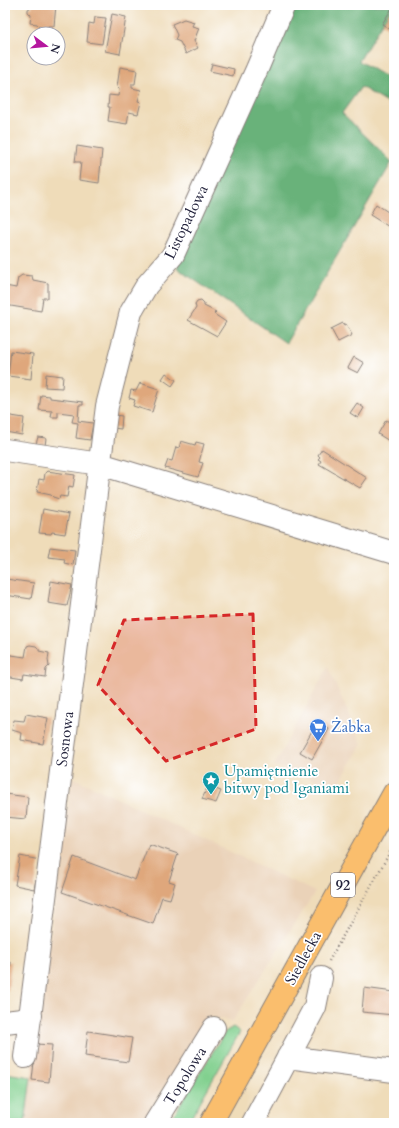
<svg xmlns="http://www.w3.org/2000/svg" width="399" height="1128" viewBox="0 0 399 1128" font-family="Cardo,serif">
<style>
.built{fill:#ead2b8}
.green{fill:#82d08f;stroke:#527965}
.forest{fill:#69b27a;stroke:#466a5a}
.building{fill:#dfa77b}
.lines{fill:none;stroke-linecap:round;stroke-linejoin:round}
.minor-casing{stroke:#887f7a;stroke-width:24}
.major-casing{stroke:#887f7a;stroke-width:24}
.path{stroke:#887f7a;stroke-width:2.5;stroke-dasharray:1 3;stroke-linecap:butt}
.minor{stroke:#fff;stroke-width:22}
.major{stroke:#fabe6d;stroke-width:22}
.marked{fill:#d62828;fill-opacity:0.2;stroke:#d62828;stroke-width:3;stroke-dasharray:8 5;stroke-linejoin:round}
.labels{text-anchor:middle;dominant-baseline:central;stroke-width:3.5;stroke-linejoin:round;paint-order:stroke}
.shield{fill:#fff;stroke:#646476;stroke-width:1}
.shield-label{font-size:14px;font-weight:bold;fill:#22223b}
.street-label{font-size:15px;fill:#22223b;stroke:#fff}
.shop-label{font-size:15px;fill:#366cbe;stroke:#fff;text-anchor:start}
.culture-label{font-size:15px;fill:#0d838f;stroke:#fff;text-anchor:start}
</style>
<rect width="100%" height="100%" fill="#fff"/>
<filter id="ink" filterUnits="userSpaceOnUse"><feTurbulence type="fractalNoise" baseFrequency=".025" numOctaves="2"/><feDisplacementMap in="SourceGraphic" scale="8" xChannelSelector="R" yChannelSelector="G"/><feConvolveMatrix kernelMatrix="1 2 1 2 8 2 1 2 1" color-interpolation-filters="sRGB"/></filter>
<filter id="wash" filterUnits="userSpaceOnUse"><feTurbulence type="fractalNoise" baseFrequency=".012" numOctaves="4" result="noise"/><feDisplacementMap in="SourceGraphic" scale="16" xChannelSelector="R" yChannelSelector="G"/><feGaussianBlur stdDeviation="0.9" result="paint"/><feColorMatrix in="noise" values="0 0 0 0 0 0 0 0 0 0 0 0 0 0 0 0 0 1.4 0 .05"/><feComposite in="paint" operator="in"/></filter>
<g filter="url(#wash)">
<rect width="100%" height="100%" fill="#efdcb9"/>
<path class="built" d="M328 667 362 744 337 787 274 766Z
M72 777 315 892 233 1021 211 1017 140 1123H25Z"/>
<path class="green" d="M233 1027 240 1032 188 1123H169L225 1032Z
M5 1073 31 1077 25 1123H5Z"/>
<path class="forest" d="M291 5H393L359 61 394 82V107L361 87 342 113 392 162 286 343 177 268Z"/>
<g id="blocks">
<path class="building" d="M33 5H56L54 26H48L47 28H41L37 24 30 23 31 15 28 12V9L32 7Z
M394 5V32L382 24Z
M112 14 126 17 120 54 105 51Z
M95 17 106 18 102 44 87 42 89 23 94 24Z
M184 19 194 22 192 26 199 28 194 41 198 48 186 54 180 42 175 40 177 35 172 24Z
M212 64 234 69 233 76 210 71Z
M120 67 137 70 135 84H132V88L141 90 138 101 141 102 138 114 129 112 127 124 108 121 110 107H108L109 95 118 96 119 89 117 87Z
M77 146 102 150 99 183 79 180 81 162H75Z
M376 204 394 216V230L370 215Z
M22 275 32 276 33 280 48 283V298H43L41 311 5 305V286L16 288 18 278Z
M201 300 204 303V306L216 312 214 314 226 322 217 336 188 320 196 308 195 304 197 301Z
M343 323 344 325 346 324 352 335 338 342 331 329Z
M11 351 33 354 31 379 8 376Z
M354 357 364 363 358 373 348 368Z
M166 373 176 380 172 386 162 379Z
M46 374 63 376 62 388 45 387Z
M140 383 159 389 152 412 133 406 135 400 129 398 131 390 136 391Z
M41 395 50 396V398L83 402V405H79L78 421 93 423 90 440 76 438 78 423 72 422 74 414 58 412V417H51L52 411 39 410Z
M357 403 364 408 358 418 350 413Z
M5 415 24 418 22 435 5 432Z
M115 415 122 416 121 429 113 428Z
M394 419V444L378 434 386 420 391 423Z
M38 437 46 438 45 446 36 444Z
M181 441 195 445 196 442 204 444 199 462 203 463 198 477 165 468 168 460 172 461 176 447 179 448Z
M322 449 367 478 360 488 319 464 321 461 318 459 320 457 318 455Z
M47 471 75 475 73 487 69 486 67 497 60 496 59 499 53 497 51 495 37 492 39 479 44 480 45 473Z
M43 509 69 514 65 534 52 532 51 534 39 533Z
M50 547 75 550 73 565 64 563 65 559 48 557Z
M6 579 34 583 31 599 5 595Z
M51 581 72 585 67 606 48 603Z
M30 645 36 646 39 649V651L49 653 48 660 49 666 46 669 45 677 24 674 23 679 5 676V654L25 657 27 646Z
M26 714 48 718 43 744 21 740 22 733 12 730 14 720 24 721Z
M317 722 329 729 312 759 300 752Z
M208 786 221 791 216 803 202 799Z
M5 794 28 797 26 819 5 817Z
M149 844 178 854 169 881 175 883 170 899 162 897 153 924 62 892 74 857 135 880Z
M20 856 40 860 34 889 15 885Z
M5 962H11L8 991 5 990Z
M364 988 394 992V1015L362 1012Z
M88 1031 132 1038 128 1062 85 1056Z
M36 1044 52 1045 49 1082 32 1080Z"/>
</g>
</g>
<g filter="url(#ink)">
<use href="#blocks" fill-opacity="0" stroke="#887f7a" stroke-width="1"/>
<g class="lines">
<g class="minor-casing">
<path id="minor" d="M5 450 100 464 394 553
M5 1022 22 1020 31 1015
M25 1057 107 406 131 312 147 285 173 255 257 69 284 5
M288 1057 394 1071
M155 1123 214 1028
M253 1123 315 1007 321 978"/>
</g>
<g class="major-casing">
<path id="major" d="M211 1123 394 793"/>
</g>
<path class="path" d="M329 961 394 845"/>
<use href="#minor" class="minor"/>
<use href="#major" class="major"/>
</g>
</g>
<path class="marked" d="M253 614 256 729 166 761 98 685 124 620Z"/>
<defs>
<g id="supermarket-pin" transform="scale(0.9)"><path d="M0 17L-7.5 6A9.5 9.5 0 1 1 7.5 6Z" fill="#3f7fe0" stroke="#fff"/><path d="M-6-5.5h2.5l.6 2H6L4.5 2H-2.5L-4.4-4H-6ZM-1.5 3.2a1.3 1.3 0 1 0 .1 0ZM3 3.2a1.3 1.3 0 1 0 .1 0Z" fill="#fff"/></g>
<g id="sight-pin" transform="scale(0.9)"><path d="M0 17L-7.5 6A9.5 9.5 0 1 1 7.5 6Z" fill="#0f9aa8" stroke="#fff"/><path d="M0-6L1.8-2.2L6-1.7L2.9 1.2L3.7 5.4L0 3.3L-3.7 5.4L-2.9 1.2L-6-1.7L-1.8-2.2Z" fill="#fff"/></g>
</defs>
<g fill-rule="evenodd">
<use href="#supermarket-pin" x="318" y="727"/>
<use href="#sight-pin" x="211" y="780"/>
</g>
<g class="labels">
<rect class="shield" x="331" y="873" width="24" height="24" rx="3"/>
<g class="shield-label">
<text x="343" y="885">92</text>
</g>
<g class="street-label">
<text transform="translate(186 222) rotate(-64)">Listopadowa</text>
<text transform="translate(65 739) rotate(-83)">Sosnowa</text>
<text transform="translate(303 958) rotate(-61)">Siedlecka</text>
<text transform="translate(185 1076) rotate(-58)">Topolowa</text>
</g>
<g class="shop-label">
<text x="331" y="727">Żabka</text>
</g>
<g class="culture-label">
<text x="224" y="771">Upamiętnienie<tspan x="224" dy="17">bitwy pod Iganiami</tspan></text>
</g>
</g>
<rect width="399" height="1128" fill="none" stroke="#fff" stroke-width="20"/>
<g transform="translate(46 46) rotate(106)"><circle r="19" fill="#ffffff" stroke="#a7a7b1"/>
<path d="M0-3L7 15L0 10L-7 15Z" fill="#b5179e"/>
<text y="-6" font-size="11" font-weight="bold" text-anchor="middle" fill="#22223b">N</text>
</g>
</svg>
